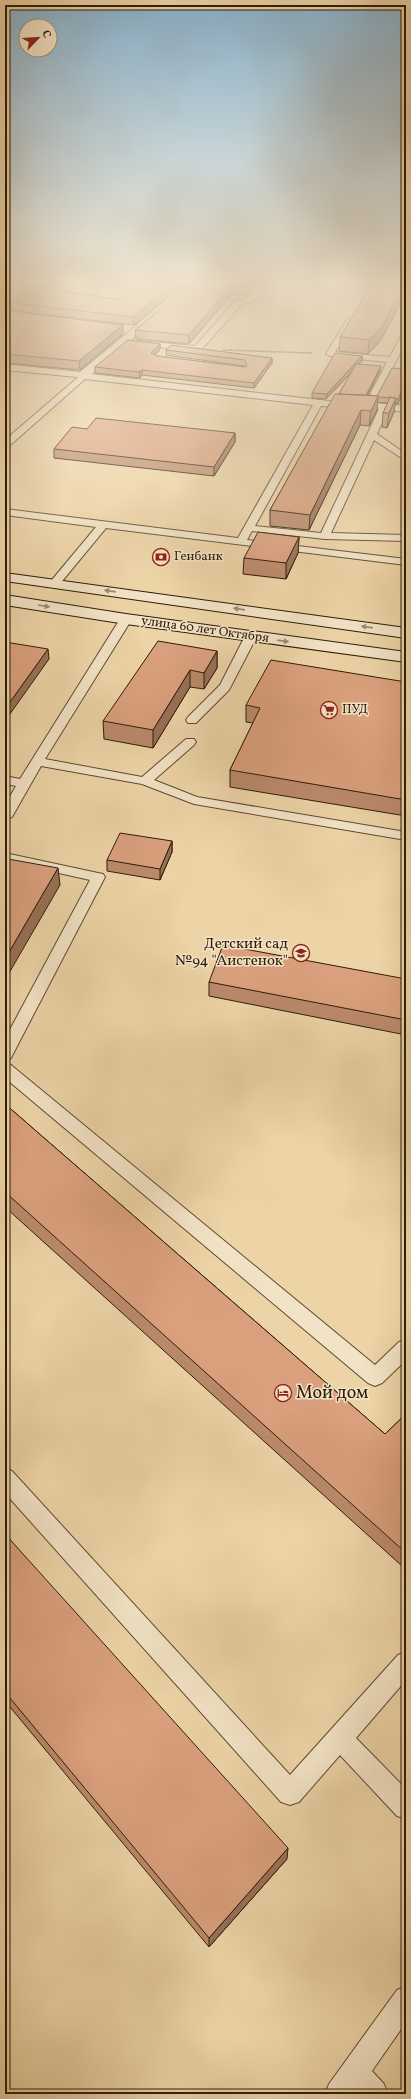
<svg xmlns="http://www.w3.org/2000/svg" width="411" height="2099" viewBox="0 0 411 2099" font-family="Vollkorn,serif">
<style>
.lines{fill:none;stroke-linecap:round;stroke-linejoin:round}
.lane-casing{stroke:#5c4b2f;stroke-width:2}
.street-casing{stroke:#5c4b2f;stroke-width:2}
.secondary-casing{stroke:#2c1d07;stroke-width:2}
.path{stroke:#2c1d07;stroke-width:1.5;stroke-dasharray:1.5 1;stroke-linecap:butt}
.lane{fill:#f3e3c6;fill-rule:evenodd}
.street{fill:#f3e3c6;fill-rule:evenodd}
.secondary{fill:#f3e3c6;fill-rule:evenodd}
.wall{fill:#bb8a6c;stroke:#2c1d07}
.shaded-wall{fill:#997058;stroke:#2c1d07}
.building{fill:#daa07d;stroke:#2c1d07}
.oneway{fill:#998a70}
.labels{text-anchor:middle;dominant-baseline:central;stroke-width:3;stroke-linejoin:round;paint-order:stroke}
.far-poi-label{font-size:13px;fill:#2c1d07;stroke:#f3e3c6;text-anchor:start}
.far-street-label{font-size:13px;fill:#2c1d07;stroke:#f3e3c6}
.poi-label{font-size:15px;fill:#2c1d07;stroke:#f3e3c6;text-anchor:end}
.near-poi-label{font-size:18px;fill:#2c1d07;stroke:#f3e3c6;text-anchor:start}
</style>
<rect width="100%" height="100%" fill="#edd4a7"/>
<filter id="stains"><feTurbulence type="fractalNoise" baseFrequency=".005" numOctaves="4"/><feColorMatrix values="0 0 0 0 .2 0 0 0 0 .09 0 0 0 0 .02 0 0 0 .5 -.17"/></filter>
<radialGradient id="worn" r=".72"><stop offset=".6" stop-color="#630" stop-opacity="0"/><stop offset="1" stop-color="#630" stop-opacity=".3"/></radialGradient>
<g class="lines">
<g class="lane-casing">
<path id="lane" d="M266 281H273L259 299 241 305 200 351 139 345 135 343 139 341 195 346 235 301 253 295Z
M348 318 355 320 335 352 390 357 402 334 406 332V342L374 403 406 406V412L388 410 377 434 406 454V461L374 440 331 533 406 535V541L325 539 252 531 247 540 406 559V565L106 528 59 585H51L50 583 51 581 96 527 5 515V509L238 538 313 405 85 379 8 447 5 448V440L83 373 329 401 366 402 387 362 330 356 326 354ZM321 406 379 409 321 533 255 526Z
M126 616 132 619 45 759 142 777 186 739H194L196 742 194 745 154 780 197 797 406 832V840L194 804 142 784 41 766 12 817 5 821V805L16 786 5 784V776L20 779 120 619Z
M251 633 257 636 229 690 196 723H188L186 720 188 717 220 685 245 636Z
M5 853 98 873 103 874 105 877 13 1054 11 1058 5 1060V1039L90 880 5 861Z
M5 1063 11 1065 375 1365 399 1342 406 1340V1360L382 1383 375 1386 368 1383 5 1078Z
M5 1468 12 1471 290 1775 398 1655 406 1652V1680L356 1738 406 1789V1819L397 1816 340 1755 299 1802 290 1805 281 1802 5 1493Z
M406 1986V2022L372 2071 384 2084 388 2094H325L329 2084 397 1990Z"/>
</g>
<g class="street-casing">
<path id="street" d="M190 281H201L87 378 5 370V364L80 372Z"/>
</g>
<g class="secondary-casing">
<path id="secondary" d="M5 573 406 628V638L5 581Z
M5 595 126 614 406 652V662L126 624 5 605Z"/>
</g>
<path class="path" d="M223 350 312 353"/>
<use href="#lane" class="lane"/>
<use href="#street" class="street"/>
<use href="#secondary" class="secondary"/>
</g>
<path class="wall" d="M5 281H67L54 289 120 300 145 281H187L134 325 5 310Z
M193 281H258L247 295 232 294 189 344 136 339 135 330Z
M5 310 123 334 80 370 5 363Z
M340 337 381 340 368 354 339 351Z
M160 344V349L155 355 157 356 245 367V366L166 355V350L272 358V363L254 388 142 375 140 378 95 373V367Z
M362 356V361L359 364 380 371 368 395 377 396 406 369 398 404 395 403 394 412 387 428 382 427 383 413 388 403 377 402V410L369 426 360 425 309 530 270 526V510L339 394 352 372 326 399 312 398V393Z
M87 429 235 433V442L214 476 54 458V449Z
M299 537 298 553 286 579 243 574 244 558Z
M217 651V668L204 689 190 687 153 748 104 739 103 721Z
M406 682V816L230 787V770L253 723 246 722V705Z
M172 841V852L160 880 107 871V860Z
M406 979V1035L209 996V982Z
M5 1104 385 1434 406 1414V1561L402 1566 5 1207Z
M5 1534 287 1859 209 1947 5 1701Z"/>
<path class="shaded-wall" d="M54 281H67L44 296 43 288Z
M177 281H187L134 325 133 317Z
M252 281H258L247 295 248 287Z
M406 283V293L381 340 368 354 369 340Z
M232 285V294L189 344V335Z
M123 325V334L80 370 79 361Z
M160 344V349L152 358 151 353Z
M362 356V361L326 399 327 394Z
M272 358V363L254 388V383Z
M381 366 380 371 365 400 366 396Z
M142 370V375L140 378 139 372Z
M406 382V385L398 404V399Z
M378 396 377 410 369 426 371 411Z
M396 398 394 412 387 428 389 413Z
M361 410 360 425 309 530 310 515Z
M235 433V442L214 476V467Z
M299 537 298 553 286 579V563Z
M48 649 49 659 5 721V709Z
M217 651V668L204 689V673Z
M190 670V687L153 748V730Z
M172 841V852L160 880V869Z
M58 868 60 885 5 980V959Z
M406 1551V1561L402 1566 405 1552Z
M288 1848 287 1859 209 1947V1938Z"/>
<path class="building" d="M5 281H54L43 288 120 300 145 281H177L133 317 5 302Z
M193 281H252L248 287 232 285 189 335 135 330Z
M374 281H406V283L382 327 369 340 340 337Z
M5 310 123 325 79 361 5 354Z
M128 340 160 344 151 353 157 356 245 367 247 366 245 360 166 350 171 345 272 358 254 383 142 370 139 372 95 367Z
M335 353 362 356 327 394 312 393Z
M356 364 381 366 366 395 339 394Z
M392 368 406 369V382L398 399 390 397V398L378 397V396H377Z
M335 394 378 396 371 411 361 410 310 515 270 510Z
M390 397 396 398 389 413H383Z
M96 418 235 433 214 467 54 449 72 427 87 429Z
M258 532 299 537 286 563 244 558Z
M158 641 217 651 204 673 190 670 153 730 103 721Z
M5 642 48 649 5 709Z
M271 660 406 682V800L230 770 260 708 246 705Z
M120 833 172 841 160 869 107 860Z
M8 859 58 868 5 959V865Z
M223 945 406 979V1020L209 982Z
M5 1104 385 1434 406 1414V1551L405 1552 5 1192Z
M5 1534 288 1848 209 1938 5 1692Z"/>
<defs><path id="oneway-solid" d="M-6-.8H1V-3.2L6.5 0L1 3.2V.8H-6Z"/></defs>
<g class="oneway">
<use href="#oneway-solid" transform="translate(110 591) rotate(-172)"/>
<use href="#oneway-solid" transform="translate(44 606) rotate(9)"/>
<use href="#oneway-solid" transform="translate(239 609) rotate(-172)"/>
<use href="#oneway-solid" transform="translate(367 627) rotate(-172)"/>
<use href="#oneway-solid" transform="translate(283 641) rotate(8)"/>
</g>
<linearGradient id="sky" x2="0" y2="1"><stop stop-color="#8ab5d2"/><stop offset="0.49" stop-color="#f7ecd7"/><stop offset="1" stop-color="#f7ecd7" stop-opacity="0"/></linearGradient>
<rect width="411" height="575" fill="url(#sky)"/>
<defs>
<g id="bank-ring" transform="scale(0.9)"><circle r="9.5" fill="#f3e3c6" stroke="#8f2418" stroke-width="1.5"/><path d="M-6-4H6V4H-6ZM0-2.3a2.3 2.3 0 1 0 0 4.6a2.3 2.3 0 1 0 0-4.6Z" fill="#8f2418"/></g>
<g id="supermarket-ring" transform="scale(0.9)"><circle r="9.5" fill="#f3e3c6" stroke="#8f2418" stroke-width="1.5"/><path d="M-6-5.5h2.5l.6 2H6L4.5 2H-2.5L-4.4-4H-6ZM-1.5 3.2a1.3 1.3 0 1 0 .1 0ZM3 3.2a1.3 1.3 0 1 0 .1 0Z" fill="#8f2418"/></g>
<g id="school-ring" transform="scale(0.9)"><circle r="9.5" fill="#f3e3c6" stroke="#8f2418" stroke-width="1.5"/><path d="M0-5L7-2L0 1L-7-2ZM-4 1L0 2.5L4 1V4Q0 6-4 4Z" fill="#8f2418"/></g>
<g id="hotel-ring" transform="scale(0.9)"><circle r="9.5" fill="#f3e3c6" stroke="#8f2418" stroke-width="1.5"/><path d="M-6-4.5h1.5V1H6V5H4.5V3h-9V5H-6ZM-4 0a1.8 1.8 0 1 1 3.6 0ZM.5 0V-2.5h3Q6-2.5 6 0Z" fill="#8f2418"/></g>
</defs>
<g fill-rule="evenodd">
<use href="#bank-ring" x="161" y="557"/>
<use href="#supermarket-ring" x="329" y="710"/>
<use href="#school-ring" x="301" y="953"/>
<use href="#hotel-ring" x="283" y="1393"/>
</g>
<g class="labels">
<g class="far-poi-label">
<text x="174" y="557">Генбанк</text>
<text x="342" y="710">ПУД</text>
</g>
<g class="far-street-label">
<text transform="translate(205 630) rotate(8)">улица 60 лет Октября</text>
</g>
<g class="poi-label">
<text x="288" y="944">Детский сад<tspan x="288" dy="17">№94 "Аистенок"</tspan></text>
</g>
<g class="near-poi-label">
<text x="296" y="1393">Мой дом</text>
</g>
</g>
<rect width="411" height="2099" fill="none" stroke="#edd4a7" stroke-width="20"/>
<rect x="6" y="6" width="399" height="2087" fill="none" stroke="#2c1d07" stroke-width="2"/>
<rect x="10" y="10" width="391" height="2079" fill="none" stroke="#2c1d07"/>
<g transform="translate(38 38) rotate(65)"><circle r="19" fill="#f3e3c6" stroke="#a3947a"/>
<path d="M0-3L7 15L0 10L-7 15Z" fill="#8f2418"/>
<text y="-6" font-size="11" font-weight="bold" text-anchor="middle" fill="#2c1d07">С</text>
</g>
<rect width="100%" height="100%" filter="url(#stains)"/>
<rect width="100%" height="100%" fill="url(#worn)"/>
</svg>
